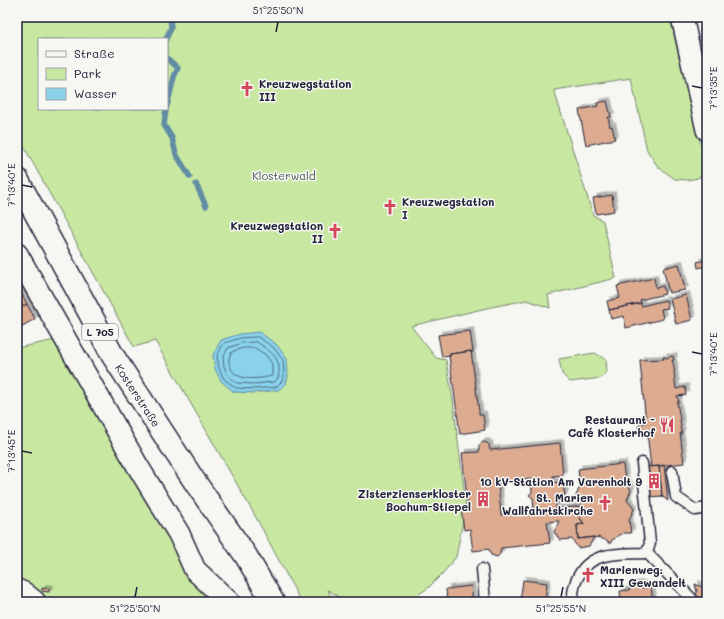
<svg xmlns="http://www.w3.org/2000/svg" width="724" height="619" viewBox="0 0 724 619" font-family="Mali,sans-serif">
<style>
.green{fill:#c8e8a1;stroke:#75856e;fill-rule:evenodd}
.water{fill:#8ad2eb;stroke:#608ca5}
.lines{fill:none;stroke-linecap:round;stroke-linejoin:round}
.shore{stroke:#4c6881;stroke-width:1}
.stream{stroke:#608ca5;stroke-width:5.5}
.building{fill:#ddac90;stroke:#22223b;fill-rule:evenodd;filter:url(#shadow)}
.lane-casing{stroke:#22223b;stroke-width:13}
.street-casing{stroke:#22223b;stroke-width:24}
.primary-casing{stroke:#22223b;stroke-width:25}
.lane{stroke:#f6f6f2;stroke-width:10}
.street{stroke:#f6f6f2;stroke-width:21}
.primary{stroke:#f6f6f2;stroke-width:22}
.ticks{fill:none;stroke:#22223b;stroke-width:1.5}
.labels{text-anchor:middle;dominant-baseline:central;stroke-width:3;stroke-linejoin:round;paint-order:stroke}
.shield{fill:#f6f6f2;stroke:#626272;stroke-width:1}
.shield-label{font-size:10px;font-weight:bold;fill:#22223b}
.poi-label{font-size:11px;font-weight:bold;fill:#22223b;stroke:#f6f6f2;text-anchor:end}
.park-label{font-size:11px;fill:#4c5454;stroke:#f6f6f2}
.street-label{font-size:11px;fill:#22223b;stroke:#f6f6f2}
.neatline{fill:none;stroke:#22223b;stroke-width:1.5}
.ticks-label{font-size:10px;text-anchor:middle;fill:#22223b}
</style>
<defs>
<filter id="shadow"><feDropShadow dx="3.5" dy="-3.5" stdDeviation="0" flood-color="#0004"/></filter>
</defs>
<rect width="100%" height="100%" fill="#f6f6f2"/>
<filter id="ink" filterUnits="userSpaceOnUse"><feTurbulence type="fractalNoise" baseFrequency=".025" numOctaves="2"/><feDisplacementMap in="SourceGraphic" scale="8" xChannelSelector="R" yChannelSelector="G"/><feConvolveMatrix kernelMatrix="1 2 1 2 8 2 1 2 1" color-interpolation-filters="sRGB"/></filter>
<g filter="url(#ink)">
<path class="green" d="M17 17H670L707 171 698 178 687 180 675 179 658 167 647 150 631 78 554 90 593 215 603 221 616 278 548 295 550 308 527 300 491 307 411 326 436 358 446 360 453 400 466 505 456 557 444 572 428 588 409 601 346 602 328 590 333 602H301L258 521 155 341 134 347 17 134ZM39 39H167V109H39Z
M60 339 215 602H52L17 580V348Z
M595 353 606 360 607 372 601 378 570 382 562 374 559 359Z"/>
<path class="water" d="M259 332 276 344 287 359 288 376 286 384 278 390 254 393 234 392 221 381 215 369 213 355 221 340 240 334Z"/>
<g class="lines">
<path class="shore" d="M258 337 273 347 283 360 284 376 282 381 276 387 254 389 236 388 224 379 219 368 217 356 224 343 241 338Z
M257 342C271 352 283 359 278 378L274 382 254 384 237 383 228 376 224 366 223 357 228 348 242 343Z
M243 348H255L266 355 272 364V376C259 379 237 382 231 368 228 362 228 358 232 352Z"/>
<path class="stream" d="M166 39 171 28 170 17
M167 58 178 68 174 77 167 106
M166 109 164 125 172 138 176 154 190 177
M196 184 206 206"/>
</g>
<path class="building" d="M607 101 611 117H608L610 127 612 126 615 139 586 145 579 110 598 106 597 103Z
M612 195 614 211 596 214 593 198Z
M706 260 707 266 698 268 697 262Z
M679 264 685 290 669 293 663 268Z
M654 278 656 288 663 286 665 294 640 300 641 303 609 310 607 301 620 298 617 286Z
M19 289 27 304 17 310V290Z
M686 295 692 320 676 324 670 299Z
M666 300 668 308 661 309 663 319 626 328 624 316 611 319 609 310 641 303V306Z
M27 304 35 319 17 329V310Z
M470 331 473 352 471 353V351L450 354V356L442 357 438 335Z
M471 351 479 411V414L483 415 485 430 460 434 449 356H450V354Z
M673 356 674 360H672L674 366V370H675L674 372 676 389 685 387 686 395 677 396 679 402H677L680 419 681 427 680 428 682 433H680L684 463 651 467 647 433H640L638 428 640 423H646L640 362V360L664 359 663 357H665L666 358Z
M483 442 487 443 489 445 490 450 560 443 563 475 553 476V482L559 483 563 486 565 494 562 500 556 503V509L582 506 578 515 584 524 577 525 578 539 594 537 589 546 578 548 572 539 560 540 554 532 559 521 547 522 550 543 501 548 500 554 497 557 491 555 489 549 473 551 470 529 464 530 461 508 468 507 462 453 479 452V445ZM531 479 532 492 529 495 533 498 534 511 501 515 498 483Z
M623 464 625 480 631 490 627 500 634 509 629 520 631 533H623L621 535 620 534 611 541V543H608V541L597 537 596 538 594 537 578 539 577 525 584 524 578 515 582 506 576 496 580 486 578 469Z
M664 465 668 501 662 496 659 466Z
M659 466 662 496 649 497 645 467Z
M523 580 547 583 545 602H520Z
M642 584V588L651 587 653 602H621L620 591 630 590 629 585Z
M695 584 707 589V602H693L697 592Z
M471 586 473 602H447L446 589Z
M42 588 50 589 49 592 42 591Z"/>
<g class="lines">
<g class="lane-casing">
<path id="lane" d="M691 60 707 57
M642 463 650 543 647 553
M672 471 676 497 695 510 707 508
M482 569 485 602
M573 602C572 591 574 584 579 575 592 550 623 554 647 553L693 600"/>
</g>
<g class="street-casing">
<path id="street" d="M682 17 707 130
M17 254 137 465 179 534 195 570 229 602
M17 590 24 593 35 602"/>
</g>
<g class="primary-casing">
<g id="primary">
<path id="s1" d="M17 179 113 356 193 479 246 556 273 602"/>
</g>
</g>
<use href="#lane" class="lane"/>
<use href="#street" class="street"/>
<use href="#primary" class="primary"/>
</g>
</g>
<path class="ticks" d="M276 32 278 22M692 86 702 88M22 185 32 187M692 352 702 354M22 451 32 453M135 597 137 587M561 597 563 587"/>
<defs>
<g id="church-bare" transform="scale(1.2)"><path d="M-1.2-6h2.4v3.5h3.3v2.4h-3.3V6h-2.4V-.1h-3.3v-2.4h3.3Z" fill="#d1495b" stroke="#f6f6f2" stroke-width="2.5" paint-order="stroke"/></g>
<g id="restaurant-bare" transform="scale(1.2)"><path d="M-5-6h1v4h1v-4h1v4h1v-4h1v5L-1.5 .5V6h-2V.5L-5-1ZM5-6V6H3V1.5H1.5Q1.5-4 5-6Z" fill="#d1495b" stroke="#f6f6f2" stroke-width="2.5" paint-order="stroke"/></g>
<g id="building-bare" transform="scale(1.2)"><path d="M-4-6H4V6H1V3H-1V6H-4ZM-2.5-4.3h1.7v1.8h-1.7ZM.8-4.3h1.7v1.8H.8ZM-2.5-1h1.7V.8h-1.7ZM.8-1h1.7V.8H.8Z" fill="#d1495b" stroke="#f6f6f2" stroke-width="2.5" paint-order="stroke"/></g>
</defs>
<g fill-rule="evenodd">
<use href="#church-bare" x="247" y="89"/>
<use href="#church-bare" x="390" y="207"/>
<use href="#church-bare" x="335" y="231"/>
<use href="#restaurant-bare" x="667" y="425"/>
<use href="#building-bare" x="654" y="481"/>
<use href="#building-bare" x="483" y="499"/>
<use href="#church-bare" x="605" y="503"/>
<use href="#church-bare" x="588" y="575"/>
</g>
<g class="labels">
<rect class="shield" x="82" y="324" width="36" height="16" rx="3"/>
<g class="shield-label">
<text x="100" y="332">L 705</text>
</g>
<g class="poi-label">
<text x="259" y="83" text-anchor="start">Kreuzwegstation<tspan x="259" dy="13">III</tspan></text>
<text x="402" y="201" text-anchor="start">Kreuzwegstation<tspan x="402" dy="13">I</tspan></text>
<text x="323" y="225">Kreuzwegstation<tspan x="323" dy="13">II</tspan></text>
<text x="655" y="419">Restaurant -<tspan x="655" dy="13">Café Klosterhof</tspan></text>
<text x="642" y="481">10 kV-Station Am Varenholt 9</text>
<text x="471" y="493">Zisterzienserkloster<tspan x="471" dy="13">Bochum-Stiepel</tspan></text>
<text x="593" y="497">St. Marien<tspan x="593" dy="13">Wallfahrtskirche</tspan></text>
<text x="600" y="569" text-anchor="start">Marienweg:<tspan x="600" dy="13">XIII Gewandelt</tspan></text>
</g>
<g class="park-label">
<text x="284" y="175">Klosterwald</text>
</g>
<g class="street-label">
<text stroke="none"><textPath href="#s1" startOffset="248">Kosterstraße</textPath></text>
</g>
</g>
<rect width="724" height="619" fill="none" stroke="#f6f6f2" stroke-width="44"/>
<rect x="38" y="38" width="130" height="72" fill="#f6f6f2" stroke="#a1a1a9"/>
<rect x="46" y="51" width="20" height="6" fill="#f6f6f2" stroke="#a1a1a9"/>
<text x="74" y="58" font-size="12" fill="#22223b">Straße</text>
<rect x="46" y="68" width="20" height="12" fill="#c8e8a1" stroke="#a1a1a9"/>
<text x="74" y="78" font-size="12" fill="#22223b">Park</text>
<rect x="46" y="88" width="20" height="12" fill="#8ad2eb" stroke="#a1a1a9"/>
<text x="74" y="98" font-size="12" fill="#22223b">Wasser</text>
<rect x="22" y="22" width="680" height="575" class="neatline"/>
<g class="ticks-label">
<text x="278" y="14">51°25'50"N</text>
<text transform="translate(713 88) rotate(-90)" y="4">7°13'35"E</text>
<text transform="translate(11 185) rotate(-90)" y="4">7°13'40"E</text>
<text transform="translate(713 354) rotate(-90)" y="4">7°13'40"E</text>
<text transform="translate(11 451) rotate(-90)" y="4">7°13'45"E</text>
<text x="135" y="612">51°25'50"N</text>
<text x="561" y="612">51°25'55"N</text>
</g>
</svg>
